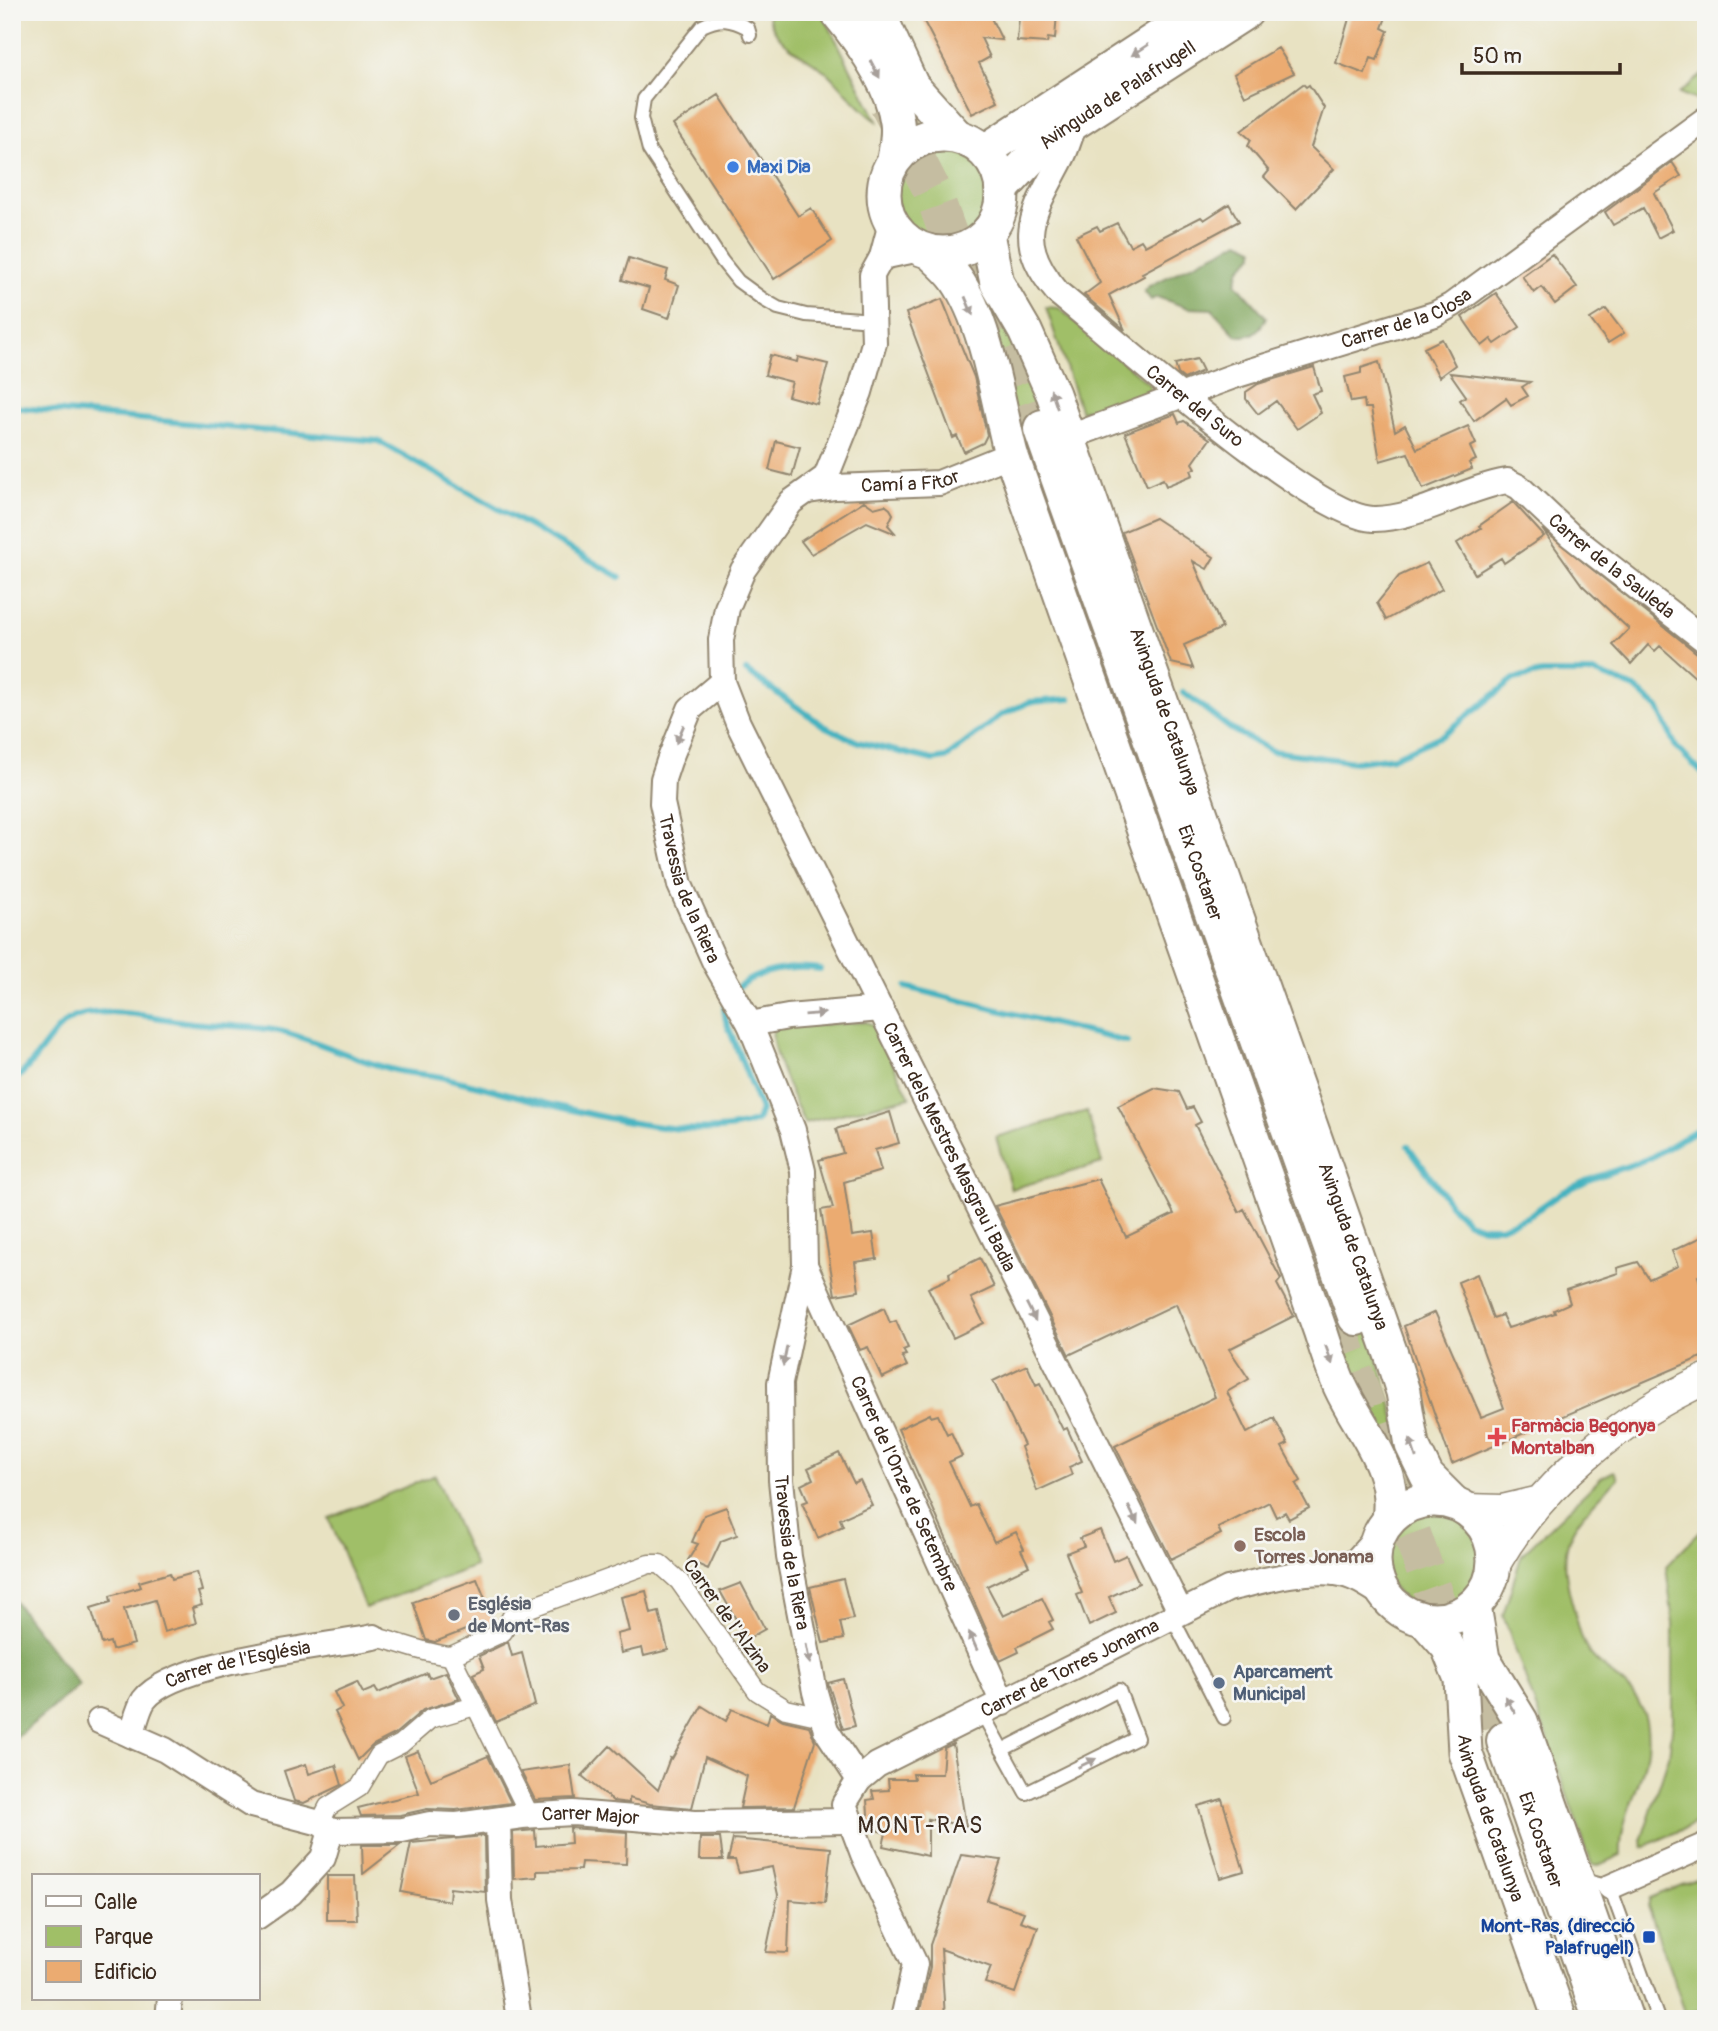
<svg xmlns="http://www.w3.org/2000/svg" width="1718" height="2031" viewBox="0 0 1718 2031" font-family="Pangolin,sans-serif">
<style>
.green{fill:#a0bf67;stroke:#6e7442;stroke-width:2}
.forest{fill:#80a65c;stroke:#5e683d;stroke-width:2}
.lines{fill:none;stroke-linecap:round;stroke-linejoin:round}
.stream{stroke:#44b2c0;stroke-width:6}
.building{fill:#ebab71}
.motorway-tunnel{stroke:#c5bda1;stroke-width:38;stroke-dasharray:38 19;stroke-linecap:butt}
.service-casing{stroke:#928670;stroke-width:16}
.pedestrian-casing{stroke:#928670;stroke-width:21}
.minor-casing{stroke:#928670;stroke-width:28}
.tertiary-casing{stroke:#928670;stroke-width:33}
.secondary-casing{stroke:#928670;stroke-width:37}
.motorway-casing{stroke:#928670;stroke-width:42}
.service{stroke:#fff;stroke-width:12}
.pedestrian{stroke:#fff;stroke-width:18}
.minor{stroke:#fff;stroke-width:24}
.tertiary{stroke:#fff;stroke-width:30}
.secondary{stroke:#fff;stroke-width:33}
.motorway{stroke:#fff;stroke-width:38}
.oneway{fill:#a79f9a}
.shop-dot{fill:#3f7fe0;stroke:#f6f6f2;stroke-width:2.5}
.health-dot{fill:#e0444e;stroke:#f6f6f2;stroke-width:2.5}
.education-dot{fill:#8d6e63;stroke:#f6f6f2;stroke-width:2.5}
.worship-dot{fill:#6b7280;stroke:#f6f6f2;stroke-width:2.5}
.service-dot{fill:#5c6f8a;stroke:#f6f6f2;stroke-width:2.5}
.transit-dot{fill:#1a4fb4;stroke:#f6f6f2;stroke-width:2.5}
.labels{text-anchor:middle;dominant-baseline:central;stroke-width:5;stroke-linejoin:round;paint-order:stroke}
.street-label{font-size:19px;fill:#3b2a1e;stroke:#f6f6f2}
.shop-label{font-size:19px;font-weight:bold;fill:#366cbe;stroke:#f6f6f2;text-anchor:start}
.health-label{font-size:19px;font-weight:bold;fill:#be3a42;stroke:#f6f6f2;text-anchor:start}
.education-label{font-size:19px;font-weight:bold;fill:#785e54;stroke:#f6f6f2;text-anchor:start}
.worship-label{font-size:19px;font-weight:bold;fill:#5b616d;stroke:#f6f6f2;text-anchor:start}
.service-label{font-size:19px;font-weight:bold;fill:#4e5e75;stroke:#f6f6f2;text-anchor:start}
.transit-label{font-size:19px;font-weight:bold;fill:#164399;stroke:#f6f6f2;text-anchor:end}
.quarter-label{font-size:23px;letter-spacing:2px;fill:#3b2a1e;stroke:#f6f6f2}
</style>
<rect width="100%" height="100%" fill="#f6f6f2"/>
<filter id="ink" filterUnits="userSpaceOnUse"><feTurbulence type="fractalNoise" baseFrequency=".0143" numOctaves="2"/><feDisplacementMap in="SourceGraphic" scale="14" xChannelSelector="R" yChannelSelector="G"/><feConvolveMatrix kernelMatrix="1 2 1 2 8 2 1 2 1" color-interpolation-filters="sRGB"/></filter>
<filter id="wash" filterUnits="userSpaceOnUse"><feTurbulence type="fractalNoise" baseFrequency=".00686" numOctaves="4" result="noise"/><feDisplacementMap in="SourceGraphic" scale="28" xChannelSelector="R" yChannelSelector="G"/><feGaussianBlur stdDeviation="1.57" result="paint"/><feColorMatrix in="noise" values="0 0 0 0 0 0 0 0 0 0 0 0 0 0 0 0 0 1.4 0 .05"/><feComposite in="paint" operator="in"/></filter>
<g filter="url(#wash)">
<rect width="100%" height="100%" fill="#e8e2c2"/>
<path class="green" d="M767 12H822L877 121C857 108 845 88 826 72 803 52 776 48 767 12Z
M1706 72V104L1679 93Z
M895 193a48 48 0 1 1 96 0a48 48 0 1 1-96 0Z
M985 277 1052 428 1015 441 973 281Z
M1046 307 1059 308 1150 385 1149 395 1092 421 1087 409 1081 412Z
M866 1022 873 1025 910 1097 804 1123C796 1102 766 1047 774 1027Z
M1087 1111 1102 1163 1011 1189 996 1137Z
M1364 1311 1410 1470 1396 1476 1327 1325Z
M1614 1471 1618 1478C1569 1528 1553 1541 1575 1613 1579 1628 1582 1645 1593 1657 1613 1679 1639 1689 1646 1721 1656 1773 1618 1808 1621 1855L1597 1866 1592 1865 1503 1615 1522 1554 1602 1477Z
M435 1475 475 1566 365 1608 329 1518Z
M1385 1561a48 48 0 1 1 96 0a48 48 0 1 1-96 0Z
M1706 1525V1819L1643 1847 1642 1838 1669 1756 1673 1720V1623L1666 1566Z
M1706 1875V2009L1686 2015 1648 1906 1650 1898Z"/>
<path class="forest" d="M1240 241 1254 248V255L1240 268 1236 283 1266 317C1261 330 1250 339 1236 335L1212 309 1188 308 1157 297 1151 300 1144 291 1149 286Z
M12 1598 79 1685 12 1741Z"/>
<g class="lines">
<path class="stream" d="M12 407 378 441 620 577
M746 671 824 726 858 742 933 760 946 758 1001 715 1030 702 1070 699
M1183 692 1231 729 1272 751 1355 762 1394 757 1443 735 1514 679 1542 673H1596L1635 688 1658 708 1676 747 1706 777
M906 987 1127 1042
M735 989C758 970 791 965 820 969
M12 1082C35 1066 48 1034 69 1020 96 1004 150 1017 179 1021 211 1027 247 1024 279 1031 320 1041 358 1062 399 1071 413 1074 428 1074 441 1077 522 1094 681 1151 757 1121L761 1110 726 1021 724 1009 727 1000
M1408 1146 1453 1208 1468 1222 1483 1227H1501L1527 1217 1561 1193 1588 1180 1650 1158 1706 1124"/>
</g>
<g id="blocks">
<path class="building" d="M919 12H988L1002 40 981 38 990 57 979 63 998 101 972 114Z
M1024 12H1057L1055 39 1048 38 1047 43 1017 41 1019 17 1024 18Z
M1351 12H1388L1382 28 1388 31 1377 60 1371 58 1365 74 1336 63Z
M1278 48 1294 73 1245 96 1234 74Z
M1303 84 1306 87 1309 85 1324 108 1311 147 1334 169 1296 209 1264 177 1269 171 1248 146 1251 140 1241 131Z
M719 95 798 216 811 208 832 241 774 279 673 125Z
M1672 162 1681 176 1654 193 1673 230 1658 238 1643 208 1613 225 1605 212Z
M1229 204 1239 221 1142 273 1144 276 1109 295 1125 330 1084 295 1100 283 1076 236 1097 226 1100 231 1117 223 1130 246 1141 240 1145 246 1201 217 1204 220Z
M1552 254 1577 287 1555 304 1542 287 1534 293 1522 276Z
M629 258 668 270 665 280 679 285 669 318 643 309 649 288 622 280Z
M1496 293 1520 327 1495 344 1491 339 1482 346 1462 317Z
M942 299 974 377 987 435 983 443 964 452 957 436 953 438 906 313Z
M1606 309 1624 333 1608 343 1590 319Z
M1442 339 1455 365 1439 377 1424 348Z
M770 355 797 362 798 357 828 364 817 404 788 396 792 382 765 375Z
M1197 359 1203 371 1184 379 1178 374 1175 364Z
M1379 362 1395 431 1405 425 1417 449 1468 426 1476 444 1470 447 1476 460 1469 463 1472 469 1423 489 1408 453 1380 461 1371 408H1365L1364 400 1351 402 1345 377 1361 373V368Z
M1314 367 1321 391 1312 394 1321 413 1297 429 1276 401 1258 414 1246 399V392L1258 384Z
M1450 373 1530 382 1522 387 1528 396 1511 405 1506 398 1474 421 1460 400 1466 396Z
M1175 414 1179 423 1184 421 1210 439 1193 463 1196 468 1191 470 1193 475 1166 486 1163 479 1147 486 1125 433Z
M776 441 800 447 792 476 769 470Z
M864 501 874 508 885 505 890 509 893 514 888 525 896 534 867 522 811 554 801 541Z
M1513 502 1544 536 1504 563 1501 558 1475 574 1457 543 1481 528 1479 526Z
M1155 518 1214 557 1207 569 1193 561 1222 628 1184 645 1193 668 1171 663 1122 532Z
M1542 529 1697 653 1706 656V687L1660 646 1655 651 1648 645 1631 664 1613 645 1629 629 1582 585Z
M1427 563 1442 589 1386 620 1377 603 1399 576Z
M1154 1088 1179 1092 1187 1109 1193 1107 1201 1122 1195 1125 1239 1212 1244 1209 1281 1279 1277 1284 1294 1316 1229 1349 1249 1379 1227 1392 1247 1433 1274 1418 1288 1444 1282 1447 1301 1481 1296 1484 1309 1508 1289 1519 1285 1512 1276 1517 1269 1502 1218 1528 1221 1534 1171 1559 1115 1446 1215 1397 1176 1304 1069 1355 995 1206 1098 1179 1126 1237 1174 1214 1118 1106Z
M890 1112 899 1143 875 1150 881 1171 844 1182 852 1236 873 1233 877 1259 855 1262 859 1291 835 1295 821 1210 833 1208 819 1160 843 1153 836 1129Z
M1706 1235V1273L1698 1276 1706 1302V1355L1452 1464 1404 1326 1435 1312 1481 1417 1504 1408 1458 1282 1477 1274 1493 1318 1502 1315 1508 1328 1555 1313 1554 1310 1570 1303 1566 1290 1618 1273 1617 1268 1638 1262 1649 1279 1678 1266 1672 1251Z
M980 1258 994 1287 971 1298 984 1323 953 1338 928 1288 950 1278 949 1273Z
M884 1308 890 1323 896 1321 908 1348 903 1350 906 1355 902 1356 907 1366 882 1378 868 1347 860 1350 848 1325Z
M1027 1365 1036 1385 1040 1383 1063 1430 1067 1428 1082 1461 1069 1467 1072 1475 1037 1491 1021 1447 1024 1445 993 1381Z
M930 1414 931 1417 938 1415 947 1434 951 1432 962 1456 949 1462 970 1507 976 1504 994 1542 1016 1532 1024 1549 1021 1550 1029 1566 987 1586 1003 1616 1042 1598 1053 1620 1049 1622 1053 1629 1017 1647 1019 1652 1000 1661 898 1429Z
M839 1453 854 1483 860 1480 872 1505 840 1519 843 1526 818 1538 802 1503 808 1501 801 1485 813 1479 808 1468Z
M726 1507 737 1535 721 1541 708 1569 688 1560 698 1544 692 1542 704 1515Z
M1100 1530 1113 1561 1126 1555 1139 1583 1109 1597 1116 1613 1089 1626 1077 1595 1082 1593 1066 1553 1084 1546 1080 1538Z
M197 1572 202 1591 198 1592 202 1605 192 1608 196 1623 164 1632 155 1600 124 1609 134 1644 112 1650 110 1642 102 1644 91 1608 111 1602 110 1596 141 1587 139 1582 170 1573 172 1579Z
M477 1579 495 1623 471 1634 468 1629 435 1642 426 1640 413 1602Z
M843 1579 853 1619 840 1622 844 1639 823 1643 810 1587Z
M741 1583 765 1629 747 1639 720 1591Z
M646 1591 651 1614 659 1612 668 1650 644 1656 642 1648 621 1653 617 1634 629 1631 621 1597Z
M508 1642 512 1656 522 1653 535 1705 496 1722 473 1674 484 1669 479 1656Z
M446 1672 459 1699 423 1710 395 1734 373 1745 358 1760 335 1712 342 1708 334 1692 357 1682 363 1693 375 1688 378 1693 427 1673 429 1678Z
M843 1679 855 1726 843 1729 828 1683Z
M702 1706 726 1721 732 1709 767 1724 770 1713 783 1720 809 1726 815 1741 794 1807 740 1808 747 1776 705 1757 692 1808 650 1804 629 1798V1803L613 1801 582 1776 610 1746 658 1790 670 1758 672 1759Z
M953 1744 966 1826 928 1819V1856L883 1846 886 1833 869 1828 867 1800 874 1799 872 1791 889 1790 888 1779H914L913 1774H942L944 1748Z
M418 1751 431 1780 488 1756 511 1803 456 1810 427 1809 400 1815 361 1816 358 1808 419 1793 405 1756Z
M306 1764 309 1774 336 1765 342 1785 304 1803 294 1801 284 1771Z
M570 1765 575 1798 535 1800 521 1772Z
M1222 1799 1244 1871 1220 1878 1198 1806Z
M570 1828 627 1832 626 1864 581 1862 580 1870 537 1871V1877L514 1879 513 1832 535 1830 536 1846 571 1843Z
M484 1836 485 1892 450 1888 449 1901 401 1892 411 1843Z
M700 1838H720L723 1860H699Z
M733 1839 831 1848 825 1903 790 1900 788 1953 766 1952 778 1895 772 1867 739 1873 735 1860H728Z
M362 1845H400L363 1874Z
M961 1855 1001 1860 987 1900 1024 1912 1020 1921 1038 1927 1015 1993 985 1983 991 1967 941 1949 945 2019H918L930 1967V1945Z
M327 1876H355L357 1920H327Z"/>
</g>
</g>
<g filter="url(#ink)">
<use href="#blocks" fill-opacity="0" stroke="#928670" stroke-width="2"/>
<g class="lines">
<path class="motorway-tunnel" d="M888 104 933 192 973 303
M994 293 1043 429
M1335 1319 1489 1749"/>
<g class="service-casing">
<path id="service" d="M750 35 748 28C731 19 720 17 702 26L644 99 641 118 649 150 722 261 738 281 764 300 778 308 806 315 874 320
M1171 1615 1224 1718
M982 1713 1026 1793 1137 1738 1119 1690 1002 1750
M1580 1879 1610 1887 1658 2019"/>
</g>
<g class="pedestrian-casing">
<path id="pedestrian" d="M374 1637C400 1642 424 1654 451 1656L530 1816
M451 1656 503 1632 513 1614 649 1564H660L679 1581 757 1691 786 1709 822 1717
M320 1823 328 1807 360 1787 379 1755 401 1744 430 1719 475 1706"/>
</g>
<g class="minor-casing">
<g id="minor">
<path id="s1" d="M1078 120C1070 132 1068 148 1061 160 1033 214 1012 239 1058 293 1114 338 1313 517 1373 519 1416 520 1464 488 1507 481L1519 487 1570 535 1706 641"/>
<path id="s2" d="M891 223 882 257 872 275 874 343 860 392 826 477 791 502 743 570 727 608 721 640 722 682 738 723 1180 1611"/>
<path d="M882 257 920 249"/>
<path id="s3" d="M1067 438 1234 376 1435 314 1452 305 1706 119"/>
<path id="s4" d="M808 491 835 487 939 483 1011 454"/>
<path id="s5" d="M722 682 690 709 669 761 663 779 662 803 680 885 715 963 750 1024 793 1130 803 1171 805 1265 780 1383 781 1480 789 1557 815 1692 826 1730 859 1780"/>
<path d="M750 1024 788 1017 881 1009"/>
<path id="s6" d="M805 1265 1003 1703"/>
<path d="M1335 1573 1354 1563 1379 1535"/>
<path id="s7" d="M99 1721 165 1750 251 1805 320 1823 331 1831 402 1830 430 1824 457 1825 522 1816 573 1813 695 1823 849 1821"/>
<path id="s8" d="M131 1735C135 1725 138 1709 144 1700 173 1661 324 1647 374 1637"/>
<path d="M498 1820 500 1900 519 2019"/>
<path d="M1610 1887 1706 1845"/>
<path d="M257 1917 291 1893 323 1858 331 1831"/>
<path d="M168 2019 170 1998"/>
<path id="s9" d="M903 2019 915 1964 863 1854 844 1804 859 1780 877 1765 1228 1589C1262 1581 1301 1569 1336 1573 1354 1575 1370 1587 1385 1596"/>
</g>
</g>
<g class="tertiary-casing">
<path id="tertiary" d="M1467 1509 1502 1510 1536 1502
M1495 1564C1541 1484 1621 1417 1706 1379"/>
</g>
<g class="secondary-casing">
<g id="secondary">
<path d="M837 12C861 41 892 84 897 122 899 135 896 147 894 160"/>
<path d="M878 12 912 86 956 135"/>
<circle cx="943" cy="194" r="59"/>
<path d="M985 151 1197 12"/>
<path id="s10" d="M1002 189 1049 139 1246 12"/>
<path id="s11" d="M987 234 997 283 1025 331 1053 394 1391 1354 1403 1392 1412 1445 1427 1476 1453 1502"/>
<path d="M930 252C938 260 949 269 956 279 988 325 997 400 1011 454L1320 1330C1326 1348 1332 1368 1340 1386 1361 1432 1397 1465 1389 1519"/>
<circle cx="1434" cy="1560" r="60"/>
<path d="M1474 1606 1483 1659 1521 1721 1626 2019"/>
<path id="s12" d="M1424 1620 1448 1647 1461 1679 1465 1752 1560 2019"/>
</g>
</g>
<g class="motorway-casing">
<g id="motorway">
<path id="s13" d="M1043 429 1357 1316"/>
<path id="s14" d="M1506 1741 1603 2019"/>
</g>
</g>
<use href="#service" class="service"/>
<use href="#pedestrian" class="pedestrian"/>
<use href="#minor" class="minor"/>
<use href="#tertiary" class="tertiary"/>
<use href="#secondary" class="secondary"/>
<use href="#motorway" class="motorway"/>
</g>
<defs><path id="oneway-solid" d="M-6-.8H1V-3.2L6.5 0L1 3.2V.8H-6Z" transform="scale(1.75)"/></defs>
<g class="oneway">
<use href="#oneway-solid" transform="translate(1140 50) rotate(147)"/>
<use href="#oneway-solid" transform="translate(875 69) rotate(62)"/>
<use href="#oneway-solid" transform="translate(969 306) rotate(67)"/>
<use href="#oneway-solid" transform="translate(1054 399) rotate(-109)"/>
<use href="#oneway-solid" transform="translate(680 734) rotate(113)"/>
<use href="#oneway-solid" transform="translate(815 1014) rotate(-5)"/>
<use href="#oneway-solid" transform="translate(1031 1312) rotate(63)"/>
<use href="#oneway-solid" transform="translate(1329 1355) rotate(70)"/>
<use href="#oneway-solid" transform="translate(785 1356) rotate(101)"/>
<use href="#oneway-solid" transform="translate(1413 1448) rotate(-108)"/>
<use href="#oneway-solid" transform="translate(1133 1515) rotate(63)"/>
<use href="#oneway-solid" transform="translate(973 1641) rotate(-114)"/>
<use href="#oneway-solid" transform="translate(808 1654) rotate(79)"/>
<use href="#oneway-solid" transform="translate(1510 1705) rotate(-122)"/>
<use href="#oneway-solid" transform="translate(1087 1763) rotate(-26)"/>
</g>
</g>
<circle class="shop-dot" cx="733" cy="167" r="7"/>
<path class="health-dot" d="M1493.5 1426.5h7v7h7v7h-7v7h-7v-7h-7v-7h7z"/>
<circle class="education-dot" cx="1240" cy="1546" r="7"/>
<circle class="worship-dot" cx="454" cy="1615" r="7"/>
<circle class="service-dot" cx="1219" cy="1683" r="7"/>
<rect class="transit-dot" x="1642" y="1930" width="14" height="14" rx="3.5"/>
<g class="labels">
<g class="street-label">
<text stroke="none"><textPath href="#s10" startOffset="150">Avinguda de Palafrugell</textPath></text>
<text stroke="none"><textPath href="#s3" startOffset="360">Carrer de la Closa</textPath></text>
<text stroke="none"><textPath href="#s1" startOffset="368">Carrer del Suro</textPath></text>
<text stroke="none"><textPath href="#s4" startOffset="103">Camí a Fitor</textPath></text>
<text stroke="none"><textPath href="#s1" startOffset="856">Carrer de la Sauleda</textPath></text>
<text stroke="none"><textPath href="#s11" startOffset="511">Avinguda de Catalunya</textPath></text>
<text stroke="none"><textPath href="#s13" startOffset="471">Eix Costaner</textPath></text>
<text stroke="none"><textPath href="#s5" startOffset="231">Travessia de la Riera</textPath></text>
<text stroke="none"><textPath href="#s2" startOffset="1026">Carrer dels Mestres Masgrau i Badia</textPath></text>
<text stroke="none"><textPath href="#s11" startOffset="1078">Avinguda de Catalunya</textPath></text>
<text stroke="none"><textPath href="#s6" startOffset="240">Carrer de l'Onze de Setembre</textPath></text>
<text stroke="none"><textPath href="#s5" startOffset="922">Travessia de la Riera</textPath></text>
<text transform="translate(727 1616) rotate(54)">Carrer de l'Alzina</text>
<text stroke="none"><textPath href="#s8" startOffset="140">Carrer de l'Església</textPath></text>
<text stroke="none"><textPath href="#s9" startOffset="499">Carrer de Torres Jonama</textPath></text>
<text stroke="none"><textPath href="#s7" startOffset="520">Carrer Major</textPath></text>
<text stroke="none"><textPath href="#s12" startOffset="214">Avinguda de Catalunya</textPath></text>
<text stroke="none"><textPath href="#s14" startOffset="105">Eix Costaner</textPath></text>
</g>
<g class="shop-label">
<text x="747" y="167">Maxi Dia</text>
</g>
<g class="health-label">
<text x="1511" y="1426">Farmàcia Begonya<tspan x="1511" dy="22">Montalban</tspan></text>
</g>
<g class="education-label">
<text x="1254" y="1535">Escola<tspan x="1254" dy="22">Torres Jonama</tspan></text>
</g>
<g class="worship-label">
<text x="468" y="1604">Església<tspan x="468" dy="22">de Mont-Ras</tspan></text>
</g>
<g class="service-label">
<text x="1233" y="1672">Aparcament<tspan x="1233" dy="22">Municipal</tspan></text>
</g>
<g class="transit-label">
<text x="1635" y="1926">Mont-Ras, (direcció<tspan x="1635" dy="22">Palafrugell)</tspan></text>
</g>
<g class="quarter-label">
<text x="921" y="1825">MONT-RAS</text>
</g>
</g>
<rect width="1718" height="2031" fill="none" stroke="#f6f6f2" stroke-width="42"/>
<rect x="32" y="1874" width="228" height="126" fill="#f6f6f2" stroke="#aba49d" stroke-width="2"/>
<rect x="46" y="1896" width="35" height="10" fill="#ffffff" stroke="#aba49d" stroke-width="2"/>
<text x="94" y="1909" font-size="21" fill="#3b2a1e">Calle</text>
<rect x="46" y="1926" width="35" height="21" fill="#a0bf67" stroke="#aba49d" stroke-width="2"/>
<text x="94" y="1944" font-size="21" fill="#3b2a1e">Parque</text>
<rect x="46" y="1961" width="35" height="21" fill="#ebab71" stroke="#aba49d" stroke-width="2"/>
<text x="94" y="1979" font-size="21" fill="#3b2a1e">Edificio</text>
<path d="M1462 63v10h158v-10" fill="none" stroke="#3b2a1e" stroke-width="3.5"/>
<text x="1473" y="63" font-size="21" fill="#3b2a1e" stroke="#f6f6f2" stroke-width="5" paint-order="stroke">50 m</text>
</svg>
